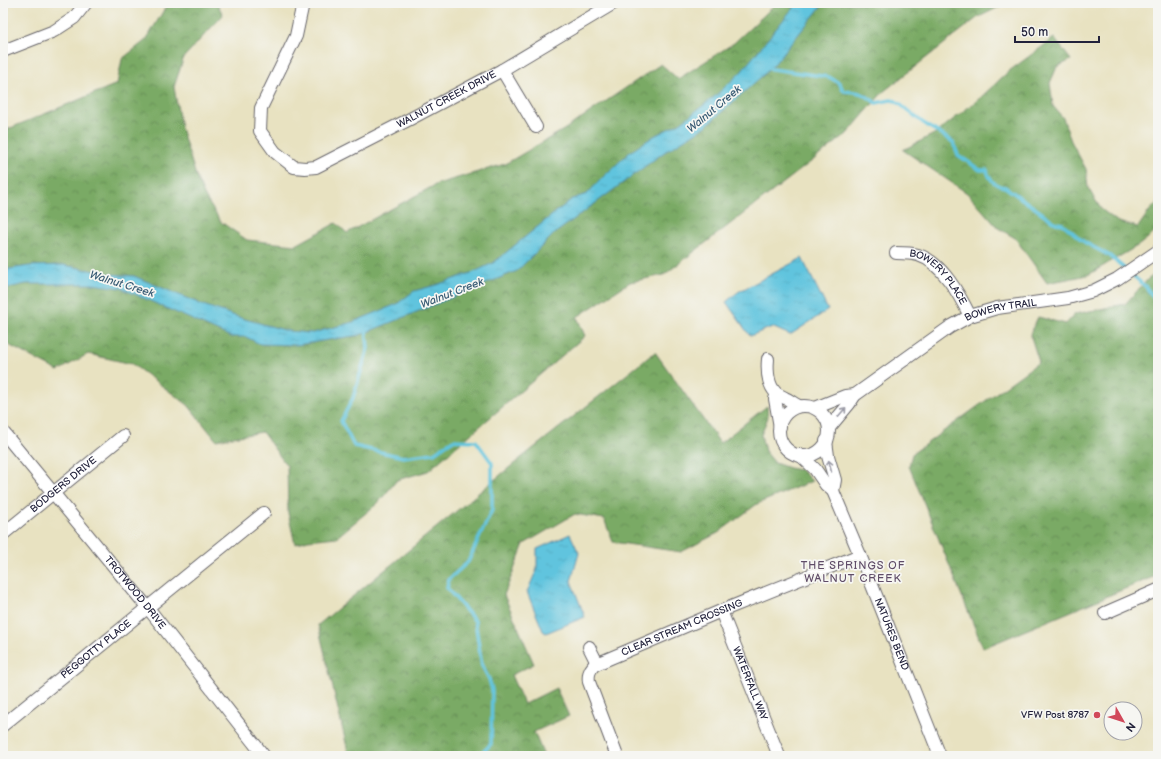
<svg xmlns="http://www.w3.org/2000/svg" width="1161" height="759" viewBox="0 0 1161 759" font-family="'Balsamiq Sans',sans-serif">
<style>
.forest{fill:url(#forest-crowns);stroke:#4e6650}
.water{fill:url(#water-ripples);stroke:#41738c}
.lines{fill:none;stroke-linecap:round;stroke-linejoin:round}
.stream{stroke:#60c4de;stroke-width:3.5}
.minor-casing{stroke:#67656a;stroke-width:14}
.minor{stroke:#fff;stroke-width:12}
.oneway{stroke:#9c9ca7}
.poi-dot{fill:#d1495b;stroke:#f6f6f2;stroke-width:1.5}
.labels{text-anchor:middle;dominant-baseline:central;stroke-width:3.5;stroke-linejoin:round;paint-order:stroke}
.street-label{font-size:10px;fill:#22223b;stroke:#f6f6f2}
.poi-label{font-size:10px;fill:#22223b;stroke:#f6f6f2;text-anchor:end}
.water-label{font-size:11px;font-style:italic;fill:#385b74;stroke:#f6f6f2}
.neighbourhood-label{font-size:11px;letter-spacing:1px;fill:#604d68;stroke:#f6f6f2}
</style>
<defs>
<pattern id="forest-crowns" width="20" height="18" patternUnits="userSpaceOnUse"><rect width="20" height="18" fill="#7aaa65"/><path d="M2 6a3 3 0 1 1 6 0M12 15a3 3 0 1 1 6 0" fill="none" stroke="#648a54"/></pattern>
<pattern id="water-ripples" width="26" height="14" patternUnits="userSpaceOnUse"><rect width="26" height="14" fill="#60c4de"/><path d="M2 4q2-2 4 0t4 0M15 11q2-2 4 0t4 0" fill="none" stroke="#53a8bf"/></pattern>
</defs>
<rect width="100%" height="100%" fill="#f6f6f2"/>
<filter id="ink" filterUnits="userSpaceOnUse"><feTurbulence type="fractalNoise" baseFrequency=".025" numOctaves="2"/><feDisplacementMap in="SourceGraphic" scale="8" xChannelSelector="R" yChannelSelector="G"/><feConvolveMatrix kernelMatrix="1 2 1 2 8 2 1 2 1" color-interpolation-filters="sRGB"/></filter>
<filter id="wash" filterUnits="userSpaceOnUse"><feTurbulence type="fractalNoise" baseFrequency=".012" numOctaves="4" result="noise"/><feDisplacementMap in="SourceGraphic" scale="16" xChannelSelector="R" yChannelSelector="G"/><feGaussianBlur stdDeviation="0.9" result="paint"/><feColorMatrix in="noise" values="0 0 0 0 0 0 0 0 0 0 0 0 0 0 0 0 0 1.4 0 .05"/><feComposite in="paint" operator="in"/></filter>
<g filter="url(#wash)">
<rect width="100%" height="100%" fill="#e8e2c1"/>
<path class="forest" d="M168 3H217L223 15 184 57 174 87 181 128 197 179 205 197 221 222 247 240 296 245 336 223 347 233 437 184 505 164 565 129 661 64 678 79 734 43 777 3H1007L977 18 883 92 847 134 664 275 630 282 577 317 585 336 428 471 397 480 378 503 337 537 308 540 295 544 288 513 287 466 262 432 216 440 188 405 132 364 88 354 58 371 3 342V131L117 84 122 59 146 40Z
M1054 38 1071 60 1057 67 1050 83 1053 106 1063 118 1071 141 1086 169 1088 188 1101 209 1118 222 1138 227 1150 210 1158 202V230L1139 245 1088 275 1047 283 1015 238 998 228 967 193 903 150 936 133 980 98 1009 71Z
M1158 272V575L983 648 909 466 912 454 1039 362 1030 334 1038 317 1066 324 1075 314 1125 304 1147 280Z
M655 352 720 443 767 406 768 417 761 435 765 451 775 463 789 468 801 470 812 481 757 504 718 533 681 552 613 542 604 519 575 514 524 544 504 595 534 664 511 675 524 704 556 688 569 716 534 732 544 756H349L318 625 516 462Z"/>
<path class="water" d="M797 3H824L771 68 705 127 663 153 554 234 517 271 360 335 297 345 260 344 246 337H231L121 288 92 284H26L3 289V270L29 266 64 265 110 274 134 276 203 305 241 318 288 331 313 333 353 322 397 304 414 291 436 285 474 272 493 263 572 199 587 194 604 176 630 152 654 136 680 123 713 98 741 72Z
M802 258 828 310 790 335 772 327 750 336 726 302 738 292Z
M570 534 579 553 571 581 585 617 546 633 543 631 527 592 537 569V549Z"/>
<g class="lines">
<path class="stream" d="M765 68 829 77 839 83 844 91C861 92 863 93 876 103L891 100 896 101 922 122 953 142 958 155 980 170H987C989 180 996 186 1005 187L1056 223 1063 224 1084 242 1110 256 1146 287 1158 304
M366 329 368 348 353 398 341 421 354 446 403 457 434 453 453 440 476 441 492 463V510L468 562 449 579 447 588 475 621 482 666 489 679 492 690 491 744 479 756"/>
</g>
</g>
<g filter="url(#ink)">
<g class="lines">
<g class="minor-casing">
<g id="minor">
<path id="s1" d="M303 3 296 36 261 108 260 131 275 152 294 167 305 168 316 167 410 119 502 70 614 3"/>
<path d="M3 51 54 31 74 18 86 3"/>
<path d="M502 70 536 127"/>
<path id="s2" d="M896 253C903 253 911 253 918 255 942 262 960 296 970 316"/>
<path d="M768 359C767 370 768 385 776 393 778 395 782 396 785 398 790 400 794 404 799 406"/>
<path d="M777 394 775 399 780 427"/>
<circle cx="804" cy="431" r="25"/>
<path d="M815 408 845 396 855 395"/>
<path id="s3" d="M829 428 849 404 855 395 950 327 970 316 997 308 1068 298 1093 291 1117 279 1158 251"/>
<path id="s4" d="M3 432 148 608 264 756"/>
<path d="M826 441 828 456 835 480 833 491"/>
<path id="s5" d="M800 455 815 469 826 485 833 491 860 555 940 756"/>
<path id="s6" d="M3 534 123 436"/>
<path id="s7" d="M721 611 779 756"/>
<path d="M1105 613 1158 590"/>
<path d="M589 647 597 663"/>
<path id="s8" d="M3 725 264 513"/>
<path id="s9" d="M617 756 589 682C588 675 589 671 594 665L721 611 860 555"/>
</g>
</g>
<use href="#minor" class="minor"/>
</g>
<defs><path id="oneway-shaft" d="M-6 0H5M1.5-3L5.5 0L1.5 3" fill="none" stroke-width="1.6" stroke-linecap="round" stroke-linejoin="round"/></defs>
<g class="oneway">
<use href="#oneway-shaft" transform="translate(842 412) rotate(-49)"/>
<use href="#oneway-shaft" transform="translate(830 466) rotate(-104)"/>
</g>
</g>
<circle class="poi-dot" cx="1097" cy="715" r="4"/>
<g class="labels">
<g class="street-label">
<text stroke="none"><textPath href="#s1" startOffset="356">WALNUT CREEK DRIVE</textPath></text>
<text stroke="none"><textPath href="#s2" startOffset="52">BOWERY PLACE</textPath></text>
<text stroke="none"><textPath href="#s3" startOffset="213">BOWERY TRAIL</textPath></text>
<text stroke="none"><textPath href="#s6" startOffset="78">BODGERS DRIVE</textPath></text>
<text stroke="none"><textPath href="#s4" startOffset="208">TROTWOOD DRIVE</textPath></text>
<text stroke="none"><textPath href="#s9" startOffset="193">CLEAR STREAM CROSSING</textPath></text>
<text stroke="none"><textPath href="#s5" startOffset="204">NATURES BEND</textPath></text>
<text stroke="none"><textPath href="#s8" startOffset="120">PEGGOTTY PLACE</textPath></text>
<text stroke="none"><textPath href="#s7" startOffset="78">WATERFALL WAY</textPath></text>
</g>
<g class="poi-label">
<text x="1089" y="715">VFW Post 8787</text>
</g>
<g class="water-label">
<text transform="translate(714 109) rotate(-40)">Walnut Creek</text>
<text transform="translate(122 284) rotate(17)">Walnut Creek</text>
<text transform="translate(452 293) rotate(-21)">Walnut Creek</text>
</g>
<g class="neighbourhood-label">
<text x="853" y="565">THE SPRINGS OF<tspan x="853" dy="13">WALNUT CREEK</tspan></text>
</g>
</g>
<rect width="1161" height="759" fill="none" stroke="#f6f6f2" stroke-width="16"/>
<g transform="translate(1123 721) rotate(129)"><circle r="19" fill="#f6f6f2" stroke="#a1a1a9"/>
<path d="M0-3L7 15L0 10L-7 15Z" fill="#d1495b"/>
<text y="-6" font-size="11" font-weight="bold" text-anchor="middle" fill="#22223b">N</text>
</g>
<path d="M1015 36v6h84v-6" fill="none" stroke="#22223b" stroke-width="2"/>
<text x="1021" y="36" font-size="12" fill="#22223b" stroke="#f6f6f2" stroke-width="3" paint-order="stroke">50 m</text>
</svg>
